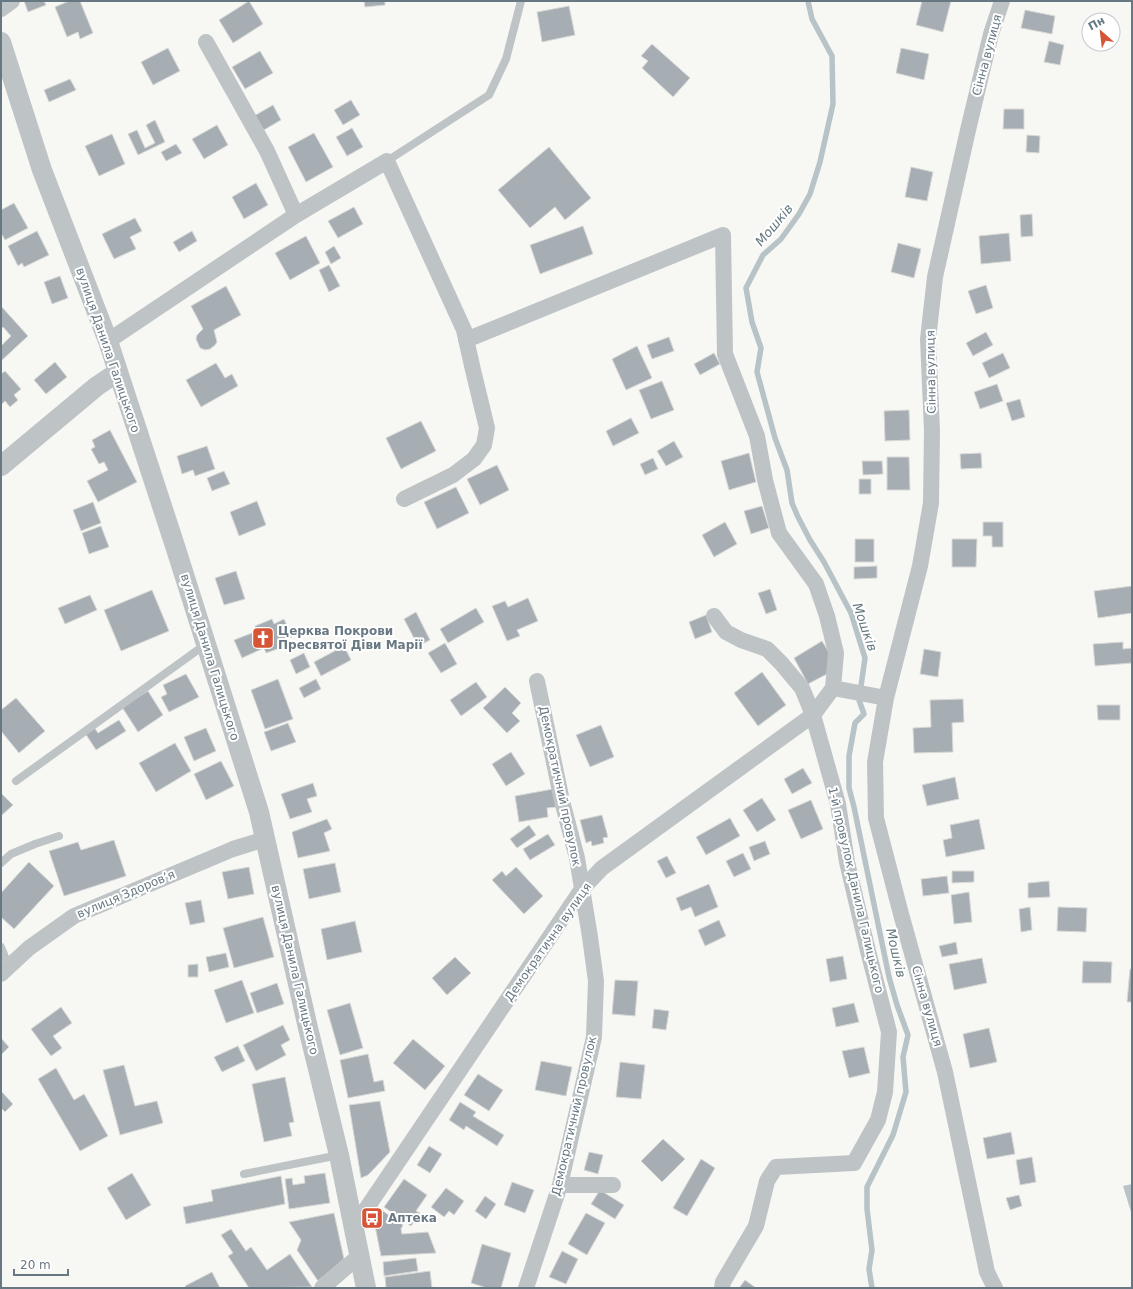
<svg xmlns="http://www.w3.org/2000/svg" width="1133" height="1289" viewBox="0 0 1133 1289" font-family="'DejaVu Sans',sans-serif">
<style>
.water{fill:#b7c3c6}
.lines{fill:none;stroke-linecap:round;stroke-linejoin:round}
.stream{stroke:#b7c3c6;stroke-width:5.5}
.building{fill:#a6aeb3;stroke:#d9d9d7}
.service{stroke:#bec3c6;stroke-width:8}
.minor{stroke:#bec3c6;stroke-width:16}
.tertiary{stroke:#bec3c6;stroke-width:20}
.labels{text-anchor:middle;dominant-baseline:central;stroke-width:4;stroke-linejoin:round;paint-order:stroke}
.street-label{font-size:12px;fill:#687883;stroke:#fff}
.poi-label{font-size:12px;font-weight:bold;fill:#687883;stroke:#fff;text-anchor:start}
.water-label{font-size:13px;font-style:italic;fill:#64797f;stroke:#fff}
</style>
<rect width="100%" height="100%" fill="#f7f7f4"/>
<path class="water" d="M1132 1184V1215L1123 1186Z"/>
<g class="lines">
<path class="stream" d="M808 1 812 19 832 56 833 104 820 162 810 194 799 214 781 239 763 255 746 288 752 322 761 348 757 372 775 438 787 470 792 503 798 517 810 540 824 562 851 613 865 658 859 700 864 714 855 723 849 756V788L854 807 889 977 897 1005 908 1035 903 1057 906 1092 893 1135 867 1187V1209L872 1250 869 1269 872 1288"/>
</g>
<path class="building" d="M24 1H44L46 5 28 12Z
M69 1H80L93 33 80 39 78 32 67 37 55 7Z
M249 1 263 24 233 43 219 20Z
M364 1H385V5L365 7Z
M922 1H951L943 32 916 25Z
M569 6 575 35 542 42 537 12Z
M1025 10 1055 16 1052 34 1021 28Z
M1049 41 1064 45 1060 65 1044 62Z
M652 44 690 78 673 97 642 68 648 61 641 56Z
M168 48 180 71 153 85 141 62Z
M901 48 929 54 924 80 896 73Z
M260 51 273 73 245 89 232 67Z
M70 79 76 90 49 102 44 90Z
M351 100 360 115 343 125 334 110Z
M273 105 281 120 262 131 254 116Z
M1004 109H1024V129H1003Z
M155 120 165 142 138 155 128 134 137 130 145 148 155 143 146 125Z
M217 125 228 145 204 159 192 139Z
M352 128 363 147 347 156 336 137Z
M314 133 333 167 306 182 288 147Z
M112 134 125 164 99 176 85 146Z
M1027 135 1040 136 1039 153 1026 152Z
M176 144 182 153 166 161 161 152Z
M549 147 591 198 565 220 555 207 530 228 498 190Z
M911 167 933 172 927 201 905 197Z
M256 183 268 205 244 219 232 197Z
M14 203 28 228 5 240 1 233V210Z
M354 207 363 224 338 238 328 221Z
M1032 214 1033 236 1021 237 1020 215Z
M135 218 142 231 130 237 136 249 114 259 102 234Z
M583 226 593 254 540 274 530 245Z
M37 231 49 255 24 267 22 263 18 266 8 246Z
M192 231 197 241 179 252 173 242Z
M1009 233 1011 261 981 264 979 236Z
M306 236 320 263 290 280 275 253Z
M898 243 921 249 914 278 891 272Z
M334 246 341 258 331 264 325 252Z
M329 265 340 286 329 292 319 270Z
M60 276 68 298 52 304 44 282Z
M986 285 993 308 976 314 968 291Z
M226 286 241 315 214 330 217 342 215 345 210 349 205 350 200 348 196 339 197 335 203 329 191 306Z
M1 306 28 336 1 361V346L11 336 3 327 1 329Z
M986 332 993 345 973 356 966 343Z
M669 337 674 351 652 359 647 345Z
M637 346 652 378 626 390 612 359Z
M714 353 720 364 700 375 694 364Z
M1003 353 1010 368 989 378 982 363Z
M55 362 67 377 46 394 34 380Z
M216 363 225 378 232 374 238 386 201 407 186 380Z
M5 371 21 389 14 395 18 400 10 407 5 401 1 405V374Z
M662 381 674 410 651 419 639 390Z
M997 384 1003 401 980 409 974 392Z
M1020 399 1025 417 1012 421 1006 403Z
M909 410 910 440 885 441 884 411Z
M631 418 639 433 613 446 606 431Z
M421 421 436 451 401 469 386 438Z
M110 430 137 482 98 502 87 481 108 470 104 462 99 464 91 449 95 447 92 440Z
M674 441 683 457 666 466 657 451Z
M207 446 215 469 195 476 193 470 182 474 177 456Z
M749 453 756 482 729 490 721 461Z
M981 453 982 468 961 469 960 454Z
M887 457H909L910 490H887Z
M653 458 658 469 645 475 640 464Z
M862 461H882L883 474 863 475Z
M497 465 509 490 480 505 467 479Z
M224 471 230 484 212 491 207 478Z
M859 479H871V494H859Z
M456 487 469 513 437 529 424 502Z
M257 501 266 525 239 536 230 512Z
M93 502 101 523 81 531 73 510Z
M762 506 769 528 751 534 744 511Z
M725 522 737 544 714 557 702 535Z
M983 522H1003V547H992V536H983Z
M101 526 109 547 89 554 82 533Z
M855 539H874V562H855Z
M952 539H977L976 567H952Z
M877 566V578L854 579V567Z
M236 571 245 599 224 605 215 578Z
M1132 586V613L1098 618 1094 591Z
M770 589 777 610 766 614 758 593Z
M152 590 169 631 121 651 104 610Z
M90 595 97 610 65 624 58 608Z
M528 598 538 621 517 630 520 636 507 641 492 606 505 601 508 607Z
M476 608 484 622 448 643 440 629Z
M416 612 430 640 418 646 404 619Z
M706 615 712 632 695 639 689 622Z
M272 619 274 624 284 619 292 637 280 641 283 647 266 653 264 648 242 658 234 640 257 631 255 626Z
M822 641 830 654 827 674 808 684 794 658Z
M1123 642V649L1132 648V663L1095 666 1093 644Z
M445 643 457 664 441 673 428 653Z
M344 646 351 660 321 676 314 662Z
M924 649 941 652 938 677 920 674Z
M304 653 310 667 296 674 290 660Z
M762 672 786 705 758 726 734 693Z
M186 674 199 697 169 712 161 697 167 694 163 685Z
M278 679 293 719 265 729 251 690Z
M316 679 321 689 304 698 299 688Z
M476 682 487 697 461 716 450 700Z
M505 687 521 703 512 713 520 721 507 733 483 708Z
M148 691 163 715 138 732 122 707Z
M16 698 45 731 19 753 1 731V710Z
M963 699 964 722 952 723 953 752 914 753 913 728 931 727 930 700Z
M1097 705H1120V720H1098Z
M119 720 126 731 96 750 85 733 94 727 98 733Z
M288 723 296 742 271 751 264 732Z
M601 725 614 757 590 767 576 735Z
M206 728 216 751 194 761 184 737Z
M175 743 191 771 156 792 139 763Z
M511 752 525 774 506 786 492 764Z
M221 761 234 786 206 800 194 774Z
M803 768 812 783 792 794 784 779Z
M955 777 959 799 927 806 922 785Z
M313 783 317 796 307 799 312 812 290 819 281 794Z
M553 789 556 807 547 808 548 817 519 822 515 796Z
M1 793 13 805 1 816Z
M762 798 776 820 757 832 743 810Z
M811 800 823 829 801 839 788 810Z
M602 815 608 837 603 838 604 843 592 846 591 841 586 843 580 820Z
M730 818 740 836 706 855 696 837Z
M327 819 332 829 324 833 330 851 298 858 292 832Z
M979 819 985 849 946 857 943 840 952 838 950 825Z
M529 825 536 835 517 848 510 839Z
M548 834 555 845 530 860 523 849Z
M114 840 126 876 64 896 49 851 78 842 81 850Z
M765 841 770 854 754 861 749 847Z
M743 853 751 869 734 877 726 861Z
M667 856 676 873 666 878 657 861Z
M29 862 54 886 14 929 1 917V893Z
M335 863 341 892 309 899 303 869Z
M249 867 254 894 228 899 222 872Z
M516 867 543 896 524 914 492 880 502 871 506 876Z
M952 871H974V882L952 883Z
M947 876 949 893 923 896 921 879Z
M1049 881 1050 897 1028 898V883Z
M709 884 718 907 695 917 691 907 681 911 676 898Z
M969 892 972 922 954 924 951 895Z
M201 900 205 922 190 925 185 903Z
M1030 907 1032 930 1021 932 1019 909Z
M1058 907 1087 908 1086 932 1057 931Z
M263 917 274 957 234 968 223 928Z
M719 920 726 936 705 946 698 930Z
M355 921 362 952 327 960 321 929Z
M956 942 958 954 942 957 939 946Z
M226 953 229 967 209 972 206 957Z
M843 956 847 979 830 982 826 959Z
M455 957 471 973 447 995 432 978Z
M982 958 987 983 954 990 949 964Z
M1083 961 1112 962 1111 983H1082Z
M198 964V977H188V965Z
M1130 969H1132V1002H1127Z
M242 980 254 1013 226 1023 214 990Z
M615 980 638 981 635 1016 612 1014Z
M277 983 284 1004 257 1013 250 993Z
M350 1003 363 1048 340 1055 327 1010Z
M854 1003 859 1022 836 1027 832 1008Z
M61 1007 72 1023 53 1036 62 1048 51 1056 31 1029Z
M654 1009 669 1011 666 1030 652 1028Z
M283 1025 290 1040 281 1045 286 1055 256 1071 243 1045Z
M989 1028 997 1062 970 1068 963 1034Z
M1 1038 9 1047 1 1055Z
M413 1039 445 1066 425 1090 393 1063Z
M238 1046 245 1061 222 1072 214 1057Z
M864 1047 870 1073 849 1078 842 1051Z
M368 1054 374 1082 383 1080 385 1091 348 1098 340 1060Z
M541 1061 572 1067 566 1096 535 1090Z
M620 1062 645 1065 641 1099 616 1097Z
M124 1065 135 1106 157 1101 163 1123 120 1135 103 1070Z
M56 1068 74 1100 84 1094 108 1136 80 1151 38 1079Z
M478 1074 503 1090 489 1111 464 1095Z
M285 1077 294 1122 289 1123 292 1136 264 1142 252 1084Z
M1 1091 13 1104 5 1112 1 1108Z
M380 1101 390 1152 368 1175 361 1178 349 1105Z
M460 1102 476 1112 473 1116 504 1135 497 1146 466 1126 464 1130 449 1120Z
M1011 1132 1015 1154 987 1159 983 1138Z
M663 1139 685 1159 662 1182 641 1161Z
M429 1146 442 1154 430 1173 417 1165Z
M589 1152 603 1155 598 1174 584 1170Z
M1032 1157 1036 1182 1020 1185 1016 1160Z
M701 1159 715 1168 687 1216 673 1208Z
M132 1173 151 1205 126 1220 107 1188Z
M325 1173 330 1203 289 1209 285 1179 292 1178 293 1185 305 1183 304 1176Z
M281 1176 285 1204 186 1224 183 1207 213 1201 211 1190Z
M404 1179 427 1195 416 1211 420 1213 411 1226 384 1207Z
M512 1182 534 1190 525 1213 504 1205Z
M446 1188 464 1201 454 1215 449 1211 444 1217 431 1207Z
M600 1190 624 1205 615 1219 591 1204Z
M1019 1195 1022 1206 1010 1210 1006 1198Z
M485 1196 496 1204 486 1219 475 1211Z
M383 1211 403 1225 401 1229 402 1234 428 1232 436 1253 381 1256 375 1226Z
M334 1213 344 1259 318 1281 297 1250 301 1240 289 1222Z
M586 1213 605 1223 587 1255 568 1244Z
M231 1229 246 1251 251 1247 267 1270 290 1254 312 1287 249 1288 228 1256 233 1253 221 1235Z
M482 1244 511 1253 501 1288H487L471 1283Z
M562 1251 578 1259 566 1284 549 1277Z
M416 1258 418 1271 384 1276 383 1262Z
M430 1271 432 1288H386L385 1277Z
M212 1272 220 1288H186L185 1286Z
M745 1280 756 1288H739Z"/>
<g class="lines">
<path class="service" d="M387 161 489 95 506 59 521 1
M16 781 206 644
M1 863 11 854 35 844 59 836
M1 947 9 967
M244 1174 339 1155"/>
<path class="minor" d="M1 9 12 1
M206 42 267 151 296 215
M466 340 723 235 725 354 757 436 765 480 779 533 816 584 827 616 836 653 833 688
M108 341 296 215 387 161 464 330 473 370 487 428 484 445 474 459 453 475 404 499
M714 616 726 632 741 640 767 649 781 663 802 688 813 715 838 804 847 862 868 951 889 1032 885 1092 878 1120 854 1163 776 1167 767 1181 756 1226 723 1282 722 1288
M1 974 29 948 74 916 233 849 265 839
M560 1185H613
M354 1227 582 889 602 868 813 715 833 688 886 698
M322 1288 359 1256
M526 1288 560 1185 594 1037 596 981 590 937 577 858 562 801 537 681
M995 1288 987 1272 945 1072 901 914 876 818 875 762 886 698 920 566 931 503 932 431 928 339 935 277 968 130 991 34 1002 1"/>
<path class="tertiary" d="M1 42 42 170 108 341 176 549 259 812 308 1028 339 1155 366 1288
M1 466 97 386 118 372"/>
</g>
<defs>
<g id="church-square" transform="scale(1.15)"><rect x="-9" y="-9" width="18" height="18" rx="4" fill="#d55536" stroke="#fff"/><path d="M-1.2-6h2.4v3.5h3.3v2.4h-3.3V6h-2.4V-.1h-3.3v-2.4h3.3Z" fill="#fff"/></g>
<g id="bus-square" transform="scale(1.15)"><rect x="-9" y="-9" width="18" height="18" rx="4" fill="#d55536" stroke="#fff"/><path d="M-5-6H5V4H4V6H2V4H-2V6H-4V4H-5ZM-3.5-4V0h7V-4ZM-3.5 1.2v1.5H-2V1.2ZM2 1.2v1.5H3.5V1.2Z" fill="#fff"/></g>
</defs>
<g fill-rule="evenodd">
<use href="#church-square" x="263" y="638"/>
<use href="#bus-square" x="372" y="1218"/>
</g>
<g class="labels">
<g class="street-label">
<text transform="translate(987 55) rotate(-75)">Сінна вулиця</text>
<text transform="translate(108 350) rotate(71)">вулиця Данила Галицького</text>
<text transform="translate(931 372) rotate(-91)">Сінна вулиця</text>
<text transform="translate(210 657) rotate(73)">вулиця Данила Галицького</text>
<text transform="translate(560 786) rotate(78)">Демократичний провулок</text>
<text transform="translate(856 890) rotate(77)">1-й провулок Данила Галицького</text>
<text transform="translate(126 894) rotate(-23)">вулиця Здоровʼя</text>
<text transform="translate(548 942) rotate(-55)">Демократична вулиця</text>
<text transform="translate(295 970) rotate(77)">вулиця Данила Галицького</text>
<text transform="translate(927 1006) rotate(74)">Сінна вулиця</text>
<text transform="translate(574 1116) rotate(-77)">Демократичний провулок</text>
</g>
<g class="poi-label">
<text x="278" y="631">Церква Покрови<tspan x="278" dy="14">Пресвятої Діви Марії</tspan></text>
<text x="388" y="1218">Аптека</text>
</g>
<g class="water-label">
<text transform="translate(774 225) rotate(-50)">Мошків</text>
<text transform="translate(865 627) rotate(71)">Мошків</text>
<text transform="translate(896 953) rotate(77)">Мошків</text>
</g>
</g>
<rect width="1133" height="1289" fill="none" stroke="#687883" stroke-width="4"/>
<g transform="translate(1101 32) rotate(332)"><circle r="19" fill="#ffffff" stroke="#c3c9cd"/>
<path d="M0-3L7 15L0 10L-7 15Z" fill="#d55536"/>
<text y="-6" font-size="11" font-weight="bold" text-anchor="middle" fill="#687883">Пн</text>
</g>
<path d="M14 1269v6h54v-6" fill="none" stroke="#687883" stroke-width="2"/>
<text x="20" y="1269" font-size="12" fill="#687883" stroke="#ffffff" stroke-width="3" paint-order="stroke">20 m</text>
</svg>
